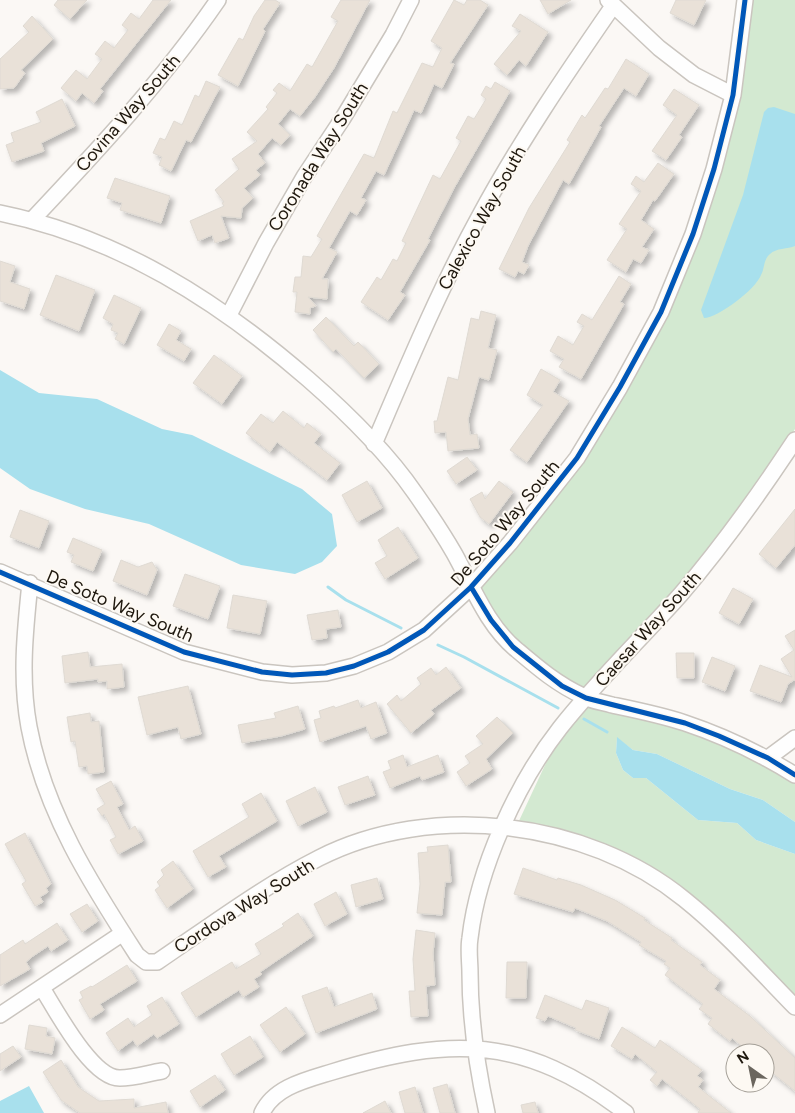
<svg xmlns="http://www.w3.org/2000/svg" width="795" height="1113" viewBox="0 0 795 1113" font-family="Figtree,sans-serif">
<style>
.green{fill:#d3e9d1}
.water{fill:#a8e0ed}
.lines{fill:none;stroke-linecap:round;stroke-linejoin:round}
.stream{stroke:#a8e0ed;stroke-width:3}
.building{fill:#e9e1d8;stroke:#dfdad3;filter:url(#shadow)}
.minor-casing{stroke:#cac5bf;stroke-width:18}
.minor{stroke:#fefefe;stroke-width:15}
.cycleway-casing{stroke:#fdf9f3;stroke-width:8}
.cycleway{stroke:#0057b8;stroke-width:5}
.labels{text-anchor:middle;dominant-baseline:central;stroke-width:4;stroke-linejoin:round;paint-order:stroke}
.street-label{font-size:18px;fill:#1e170d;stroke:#fdf9f3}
</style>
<defs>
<filter id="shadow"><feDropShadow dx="4" dy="4" stdDeviation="2.5" flood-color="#0004"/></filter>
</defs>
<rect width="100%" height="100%" fill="#fbf8f5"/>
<path class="green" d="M751 0H795V429C759 484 721 539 677 589 647 623 615 657 584 691 554 672 483 622 481 584L547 505 694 246 716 188 725 153Z
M588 705 722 739 795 783V822L763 800 730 789 657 754 633 750 617 738 616 753 623 770 633 778H646L698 820 737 823 756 840 795 854V999L686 893 518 823 552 750Z"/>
<path class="water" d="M774 107 795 114V246C788 249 776 248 770 254 763 260 765 268 761 275 756 289 718 318 704 318L701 310 743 195 764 112 768 108Z
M0 370 39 393 97 399 162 429 192 435 302 489 332 514 337 546 322 562 295 574 241 565 149 524 85 509 30 489 0 468Z
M617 737 633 750 657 754 730 789 763 800 795 822V854L756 840 737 823 698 820 646 778H633L623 770 616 753Z
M29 1086 44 1113H0V1101Z"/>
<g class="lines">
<path class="stream" d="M328 587 346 600 401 628
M438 645 464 657 558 708
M584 719 607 732"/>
</g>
<path class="building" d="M58 0H87L70 19 54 5Z
M153 0H171L100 89 103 91 94 103 82 93 76 101 61 88 76 70 87 79 102 59 95 54 105 41 114 48 128 30 122 25 131 13 139 19Z
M265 0H275L280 3 263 29 265 31 238 86 218 75 239 38 243 40 254 16Z
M341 0H370L334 68 315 97 300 116 290 109 278 124 290 135 281 145 272 138 258 154 265 163 256 170 260 175 244 188 253 198 242 208 241 218 221 216 229 238 215 243 212 235 198 241 190 221 224 206 222 203 224 202 215 190 239 169 232 159 257 141 247 132 268 109 266 107 277 93 273 90 279 83 290 91 307 64 312 67 338 21 331 17Z
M454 0 464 5 467 0H480L488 5 450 63 454 64 442 88 434 84 421 113 414 110 384 175 376 171 361 198 366 200 357 215 350 211 329 248 337 252 322 279H328L327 299 308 297 316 306 310 308V314L295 312 297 292H293L295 277H301L303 256 311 257 322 239 317 236 364 154 374 158 393 111 397 113 422 63 433 67 442 48 431 41Z
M540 0H571L548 14Z
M676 0H706L694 25 670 13Z
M520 14 548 32 526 66 519 60 507 75 494 64 521 31 512 26Z
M32 16 53 39 21 70 25 73 14 88 0 89V59L29 32 23 26Z
M626 59 649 74 636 96 624 88 599 126 601 127 569 184 563 180 528 246 522 262 529 265 524 274 518 271 515 277 499 269 529 208 570 142 567 140 582 115 585 118 605 88 608 89Z
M206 81 220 87 191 142 186 140 171 171 159 165 162 157 153 153 160 138 165 140 174 121 182 125 195 95 199 97Z
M495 82 510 91 454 188 428 239 430 240 400 292 405 295 388 320 361 302 377 277 381 280 393 259 397 261 406 243 402 241 433 175 440 179 461 141 456 138 468 116 474 119 486 99 481 95 486 86 491 89Z
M674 89 699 105 679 135 682 137 666 160 652 151 677 115 663 105Z
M62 99 75 126 41 143 44 151 12 162 6 145 14 142 11 133 41 122 36 112Z
M658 163 674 174 655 201 653 200 641 220 654 229 642 247 649 250 641 263 633 259 626 272 607 260 627 229 619 224 641 191 631 184 636 176 644 182Z
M115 178 170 196 161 223 120 210 122 203 107 198Z
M0 261 15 266 10 282 30 289 24 309 0 301Z
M56 275 95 290 79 331 40 315Z
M619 276 631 284 620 302 624 304 581 379 559 367 564 359 550 351 558 336 573 345 584 326 577 322 582 314 592 320Z
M114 295 141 308 124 344 115 339 118 333 111 330 113 324 103 318Z
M481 311 496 315 488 348 497 350 489 380 479 377 468 419 470 435 477 434 479 448 448 451 446 432 435 433 434 421H437L448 377 458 380 471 318 479 320Z
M326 317 354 346 358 342 379 364 364 378 336 349 333 352 313 330Z
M169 324 181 331 176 340 191 349 184 361 157 345Z
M214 355 242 376 222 404 193 383Z
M541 369 560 380 553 392 569 401 527 462 510 450 543 405 527 395Z
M283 411 304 428 307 423 321 434 314 443 340 463 327 480 277 442 270 452 246 433 261 414 273 423Z
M467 457 477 470 456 484 447 471Z
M367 481 382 508 357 522 342 495Z
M499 481 513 492 489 524 480 517 470 499 482 492 485 499Z
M795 509V545L776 568 759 554Z
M20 510 49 521 39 548 10 537Z
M398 527 418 558 385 579 375 563 387 556 378 540Z
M73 538 102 550 93 571 71 562 74 555 67 552Z
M121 560 138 567 152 562 157 570 147 595 113 581Z
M185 574 220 586 208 619 173 606Z
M733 588 753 599 739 624 719 613Z
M233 595 267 601 260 634 227 628Z
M338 610 341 627 326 629 327 638 312 640 307 615Z
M795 630V681L794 680 788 684 781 702 750 691 760 665 792 677 781 659 794 650 785 636Z
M88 652 90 667 122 664 124 687 107 689V681L98 682V679L65 683 62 656Z
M676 653H694V678H677Z
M712 657 735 666 725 691 702 682Z
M446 667 461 688 431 710 434 714 411 733 387 704 397 695 401 701 421 684 417 678 431 668 436 675Z
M188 686 201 734 181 739 178 727 147 735 138 697Z
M358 700 361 708 376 702 387 733 371 739 366 726 320 742 314 720 321 718 319 711 334 706 335 708Z
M298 706 305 729 281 736 242 743 238 725 276 718 274 713Z
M90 713 91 722 99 721 104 772 88 774 87 766 79 767 75 741 71 742 67 717Z
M497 717 513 733 486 759 492 769 466 786 457 772 470 763 465 756 483 744 476 736Z
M403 755 407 767 438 755 444 772 422 780 420 776 390 788 383 772 391 769 388 761Z
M368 776 375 795 345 805 338 787Z
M111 781 123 804 117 807 129 830 135 826 143 841 118 854 110 840 116 837 104 814 102 816 97 809 105 804 96 789Z
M315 787 327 812 298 826 286 801Z
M261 793 277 821 219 856 226 867 208 877 193 851 249 817 242 804Z
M25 833 51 884 46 888 48 892 40 897 43 902 35 906 22 884 26 881 5 844Z
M448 845 451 882H445L442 915 417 913 420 884 418 853 428 852 427 847Z
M173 861 193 889 167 908 155 890 160 886 157 882 164 875 161 870Z
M523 868 557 880 558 878 581 885 615 900 645 918 644 920 672 938 671 940 702 962 700 965 720 980 714 989 750 1016 795 1058V1091L765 1067V1053H742L745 1049 732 1038 730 1041 708 1024 712 1018 699 1009 703 1004 665 975 670 968 664 964 666 961 639 945 641 942 607 921 575 908 573 912 514 894Z
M377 878 383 899 356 907 351 885Z
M336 892 347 914 325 926 314 904Z
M87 904 98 921 82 932 70 914Z
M298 913 313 936 260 972 262 974 254 979 259 987 243 997 239 990 196 1017 181 993 232 962 236 969 261 954 255 944 284 926 282 924Z
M57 923 68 940 51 951 48 946 33 956 26 962 30 969 0 986V955L23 940 25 944Z
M416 930 435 933 433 953 435 985 426 986 428 1016 411 1017 409 991H415L413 959Z
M507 962H527L526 998H506Z
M127 965 137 981 100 1004 104 1010 90 1019 79 1000 83 998 80 992 91 986 92 987Z
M327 987 334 1007 372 993 377 1009 316 1033 302 996Z
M545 995 582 1010 586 1000 609 1008 599 1039 575 1030 576 1028 548 1016 545 1021 536 1018Z
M162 997 179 1024 157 1038 154 1034 137 1046 133 1040 118 1051 106 1033 128 1018 134 1027 152 1015 147 1006Z
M286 1007 305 1034 280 1052 260 1025Z
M29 1025 47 1028 46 1036 55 1038 52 1054 25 1049Z
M622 1027 655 1048 660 1040 702 1070 697 1076 703 1080 698 1087 731 1113H698L700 1109 662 1079 657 1086 650 1080 657 1072 635 1054 632 1059 611 1046Z
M250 1036 263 1057 234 1075 221 1054Z
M13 1046 21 1057 0 1071V1054Z
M61 1060 78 1087 99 1101 134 1099V1108L166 1102 168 1113H80L61 1100 43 1072Z
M215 1075 225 1090 200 1107 190 1091Z
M447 1084 455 1113H440L433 1088Z
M415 1087 423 1113H405L399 1092Z
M385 1101 391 1113H363Z
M535 1102 538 1113H523L521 1105Z"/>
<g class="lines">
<g class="minor-casing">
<path id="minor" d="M608 0 659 48 694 75 733 95
M0 213C118 237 218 301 308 379 347 413 386 451 415 493 429 513 442 532 454 553 472 585 487 626 517 650 537 667 558 685 583 696 591 701 602 702 612 705 636 710 661 715 685 723 724 736 761 754 795 775
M32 220C98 150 163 80 218 0
M229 315 266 243 304 177 343 118 393 35 411 0
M374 444C407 367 439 290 479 217 519 143 566 74 613 6
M0 572 184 652 262 672 292 675 326 673 354 666 388 652 424 630 471 587 510 543 577 458 620 387 661 312 693 234 714 169 733 95 745 0
M30 583C25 631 20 679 29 727 45 812 91 884 137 955L146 962H157C210 926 262 887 319 858 431 801 587 820 684 899 724 931 759 970 795 1007
M768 758 795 738
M42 988C56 1010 92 1079 120 1078 134 1078 149 1073 162 1071
M0 1015 123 933
M262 1113C274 1087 306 1080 332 1072 450 1036 524 1035 626 1113
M487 1113C477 1067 470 1021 470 973 470 962 468 949 470 938 478 868 517 783 560 728 597 681 641 639 681 594 723 545 760 493 795 440"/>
</g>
<use href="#minor" class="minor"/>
<g class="cycleway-casing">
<path id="cycleway" d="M0 572 184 652 262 672 292 675 326 673 354 666 388 652 424 630 471 587 510 543 577 458 620 387 661 312 693 234 714 169 733 95 745 0
M471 587 491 620 513 647 562 686 586 698 685 723 719 736 768 758 795 775"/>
</g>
<use href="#cycleway" class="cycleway"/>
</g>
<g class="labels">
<g class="street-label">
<text transform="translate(128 113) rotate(-49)">Covina Way South</text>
<text transform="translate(318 157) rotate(-58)">Coronada Way South</text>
<text transform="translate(482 218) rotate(-61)">Calexico Way South</text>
<text transform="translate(505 523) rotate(-50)">De Soto Way South</text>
<text transform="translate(120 606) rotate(23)">De Soto Way South</text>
<text transform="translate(648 629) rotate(-48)">Caesar Way South</text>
<text transform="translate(244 906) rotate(-32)">Cordova Way South</text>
</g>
</g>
<g transform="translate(750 1068) rotate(327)"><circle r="24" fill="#fdf9f3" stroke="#a49f97"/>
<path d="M0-4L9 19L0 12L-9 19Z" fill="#6b665e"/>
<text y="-8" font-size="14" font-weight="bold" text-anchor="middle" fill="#1e170d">N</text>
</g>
</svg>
